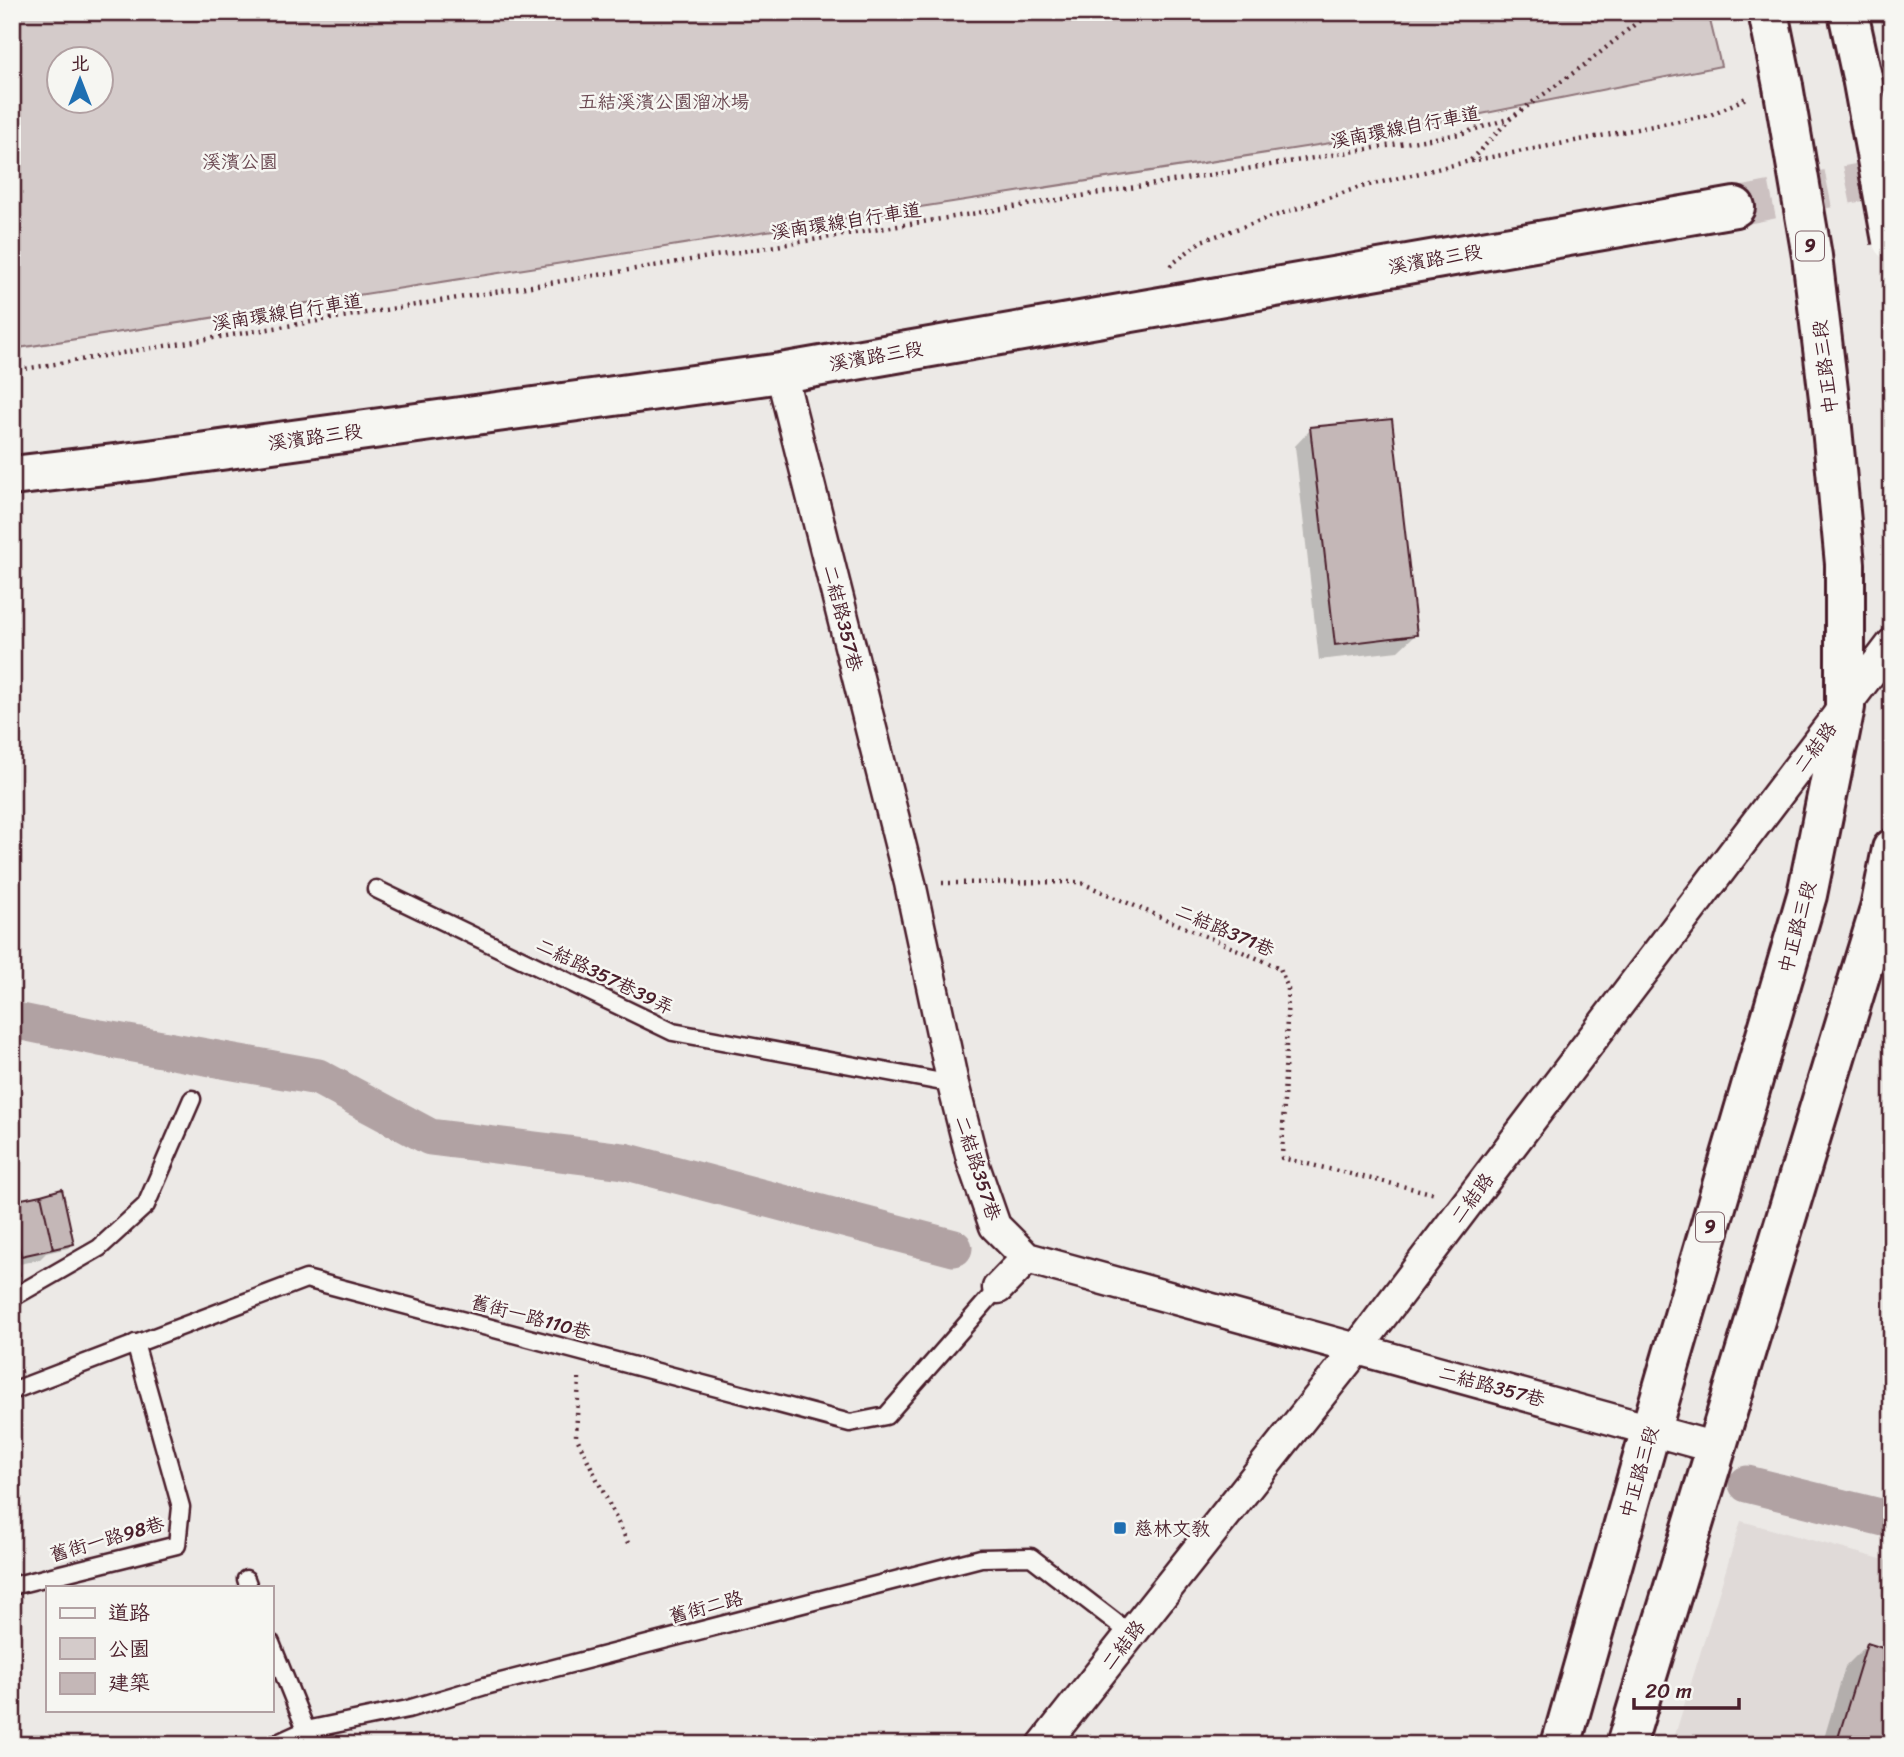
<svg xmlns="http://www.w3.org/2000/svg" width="1904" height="1757" viewBox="0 0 1904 1757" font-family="Sriracha,'LXGW WenKai TC',sans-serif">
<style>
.built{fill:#e0dad8}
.green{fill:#d4cbca;stroke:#8f757a;stroke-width:2;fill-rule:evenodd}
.shadow{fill:#0003}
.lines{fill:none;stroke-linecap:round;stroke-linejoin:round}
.canal{stroke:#b1a2a3;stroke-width:37}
.building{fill:#c4b7b7;stroke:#4a1f2b;stroke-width:2}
.secondary-tunnel{stroke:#ccc1c1;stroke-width:38;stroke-dasharray:38 19;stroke-linecap:butt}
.lane-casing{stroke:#4a1f2b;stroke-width:21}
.street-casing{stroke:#4a1f2b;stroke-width:35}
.secondary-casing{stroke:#4a1f2b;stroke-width:44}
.primary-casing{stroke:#4a1f2b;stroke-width:44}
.path{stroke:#4a1f2b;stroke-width:4.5;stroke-dasharray:2 5;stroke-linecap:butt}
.lane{stroke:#f6f6f2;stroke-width:16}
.street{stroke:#f6f6f2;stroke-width:30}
.secondary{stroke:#f6f6f2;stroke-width:38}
.primary{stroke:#f6f6f2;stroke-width:38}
.primary-bridge-casing{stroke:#4a1f2b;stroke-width:44;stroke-linecap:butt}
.primary-bridge{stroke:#f6f6f2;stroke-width:38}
.poi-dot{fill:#1f6fb2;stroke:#f6f6f2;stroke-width:2.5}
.labels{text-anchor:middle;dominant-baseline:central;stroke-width:5;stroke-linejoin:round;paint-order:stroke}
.shield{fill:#f6f6f2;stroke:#7e6067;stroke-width:2}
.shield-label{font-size:18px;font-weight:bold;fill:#4a1f2b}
.park-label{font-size:19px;fill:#6c4a53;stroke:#f6f6f2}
.street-label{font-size:19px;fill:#4a1f2b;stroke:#f6f6f2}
.poi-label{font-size:19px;fill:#4a1f2b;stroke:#f6f6f2;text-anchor:start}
</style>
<rect width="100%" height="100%" fill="#ece9e6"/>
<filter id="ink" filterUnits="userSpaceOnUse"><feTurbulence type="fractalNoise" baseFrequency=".0143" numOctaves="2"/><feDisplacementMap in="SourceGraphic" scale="14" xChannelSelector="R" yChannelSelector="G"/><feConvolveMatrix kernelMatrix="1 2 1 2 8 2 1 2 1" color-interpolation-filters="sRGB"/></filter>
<g filter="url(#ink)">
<path class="built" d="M1741 1521 1892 1562V1745H1672Z"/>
<path class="green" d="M12 12H1708L1721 66 1356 139 12 349ZM60 60H102V102H60Z"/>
<path class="shadow" d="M1311 429 1415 635 1398 651 1319 660 1295 446Z
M12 1203 73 1243 68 1248 46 1253 40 1259 16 1265 18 1274 12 1280Z
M1867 1645 1892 1745H1822L1845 1667Z"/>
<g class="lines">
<path class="canal" d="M12 1020 100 1038 318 1077 430 1137 624 1161 954 1248
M1747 1484 1892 1520"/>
</g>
<path class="building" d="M1392 419 1417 635 1335 645 1310 427Z
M62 1189 74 1244 53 1249 41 1195Z
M41 1195 53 1249 21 1256 12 1215V1201Z
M12 1239 20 1275 12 1277Z
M1867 1643 1892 1651V1745H1860L1838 1738Z"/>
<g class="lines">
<path class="secondary-tunnel" d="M1735 207 1892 176"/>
<g class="lane-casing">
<path id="lane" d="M376 889 673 1032 953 1084
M12 1298 99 1248 146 1205 192 1099
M12 1391 306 1279 850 1423 886 1416 998 1288
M246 1579 249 1587
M12 1586 177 1545 181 1507 135 1343
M271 1643 306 1730
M273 1745 306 1730 408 1709 485 1686 981 1558 1031 1557 1131 1634"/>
</g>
<g class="street-casing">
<path id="street" d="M781 373 910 883 953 1084 973 1163 995 1226 1027 1258 1716 1448
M998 1288 1027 1258
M1043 1745 1356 1350 1892 644"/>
</g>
<g class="secondary-casing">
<path id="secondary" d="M12 476 148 460 781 373 1735 207"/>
</g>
<g class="primary-casing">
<path id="primary" d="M1768 12 1783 86
M1848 12 1862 77
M1561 1745 1651 1429 1807 895 1845 707V564L1830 407
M1626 1745 1880 909 1892 849"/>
</g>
<path class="path" d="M1471 161 1710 115 1746 98
M1170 266 1201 241 1357 188 1470 161 1511 118
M12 371 1460 134 1511 118 1587 63 1650 12
M942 883 1079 882 1280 968 1288 989 1282 1158 1436 1194
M579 1378 576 1436 630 1547"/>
<use href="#lane" class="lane"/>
<use href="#street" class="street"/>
<use href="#secondary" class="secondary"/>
<use href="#primary" class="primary"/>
<g class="primary-bridge-casing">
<path id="primary-bridge" d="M1862 77 1892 241
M1783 86 1812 256 1830 407"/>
</g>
<use href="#primary-bridge" class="primary-bridge"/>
</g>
</g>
<rect class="poi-dot" x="1113" y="1521" width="14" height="14" rx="3.5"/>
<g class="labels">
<g class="shield">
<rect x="1796" y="231.5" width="28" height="29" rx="5"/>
<rect x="1696" y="1212.5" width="28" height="29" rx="5"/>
</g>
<g class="shield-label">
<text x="1810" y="246">9</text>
<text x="1710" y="1227">9</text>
</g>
<g class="park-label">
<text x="664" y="101">五結溪濱公園溜冰場</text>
<text x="240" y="161">溪濱公園</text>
</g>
<g class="street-label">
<text transform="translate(1405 127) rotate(-11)">溪南環線自行車道</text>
<text transform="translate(846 221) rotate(-9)">溪南環線自行車道</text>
<text transform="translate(1435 259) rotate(-10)">溪濱路三段</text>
<text transform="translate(287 312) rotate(-9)">溪南環線自行車道</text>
<text transform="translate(876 356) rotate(-10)">溪濱路三段</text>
<text transform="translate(1825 367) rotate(-97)">中正路三段</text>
<text transform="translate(315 437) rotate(-8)">溪濱路三段</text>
<text transform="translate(843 618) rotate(76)">二結路357巷</text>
<text transform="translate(1815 747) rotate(-53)">二結路</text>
<text transform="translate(1797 927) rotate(-75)">中正路三段</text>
<text transform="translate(1225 930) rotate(23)">二結路371巷</text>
<text transform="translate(605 976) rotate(26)">二結路357巷39弄</text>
<text transform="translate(978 1168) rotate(72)">二結路357巷</text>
<text transform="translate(1472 1198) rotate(-53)">二結路</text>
<text transform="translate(531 1317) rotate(15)">舊街一路110巷</text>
<text transform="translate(1492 1386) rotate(15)">二結路357巷</text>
<text transform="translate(1639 1472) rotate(-74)">中正路三段</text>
<text transform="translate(107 1539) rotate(-16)">舊街一路98巷</text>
<text transform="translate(706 1607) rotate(-15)">舊街二路</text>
<text transform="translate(1123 1645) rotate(-52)">二結路</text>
</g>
<g class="poi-label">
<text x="1134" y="1528">慈林文教</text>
</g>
</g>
<rect width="1904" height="1757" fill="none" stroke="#f6f6f2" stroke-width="42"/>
<rect x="21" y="21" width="1862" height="1715" fill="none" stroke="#4a1f2b" stroke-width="2.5" filter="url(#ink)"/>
<rect x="46" y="1586" width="228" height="126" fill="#f6f6f2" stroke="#b1a0a2" stroke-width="2"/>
<rect x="60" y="1608" width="35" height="10" fill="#f6f6f2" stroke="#b1a0a2" stroke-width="2"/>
<text x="108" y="1620" font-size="21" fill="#4a1f2b">道路</text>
<rect x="60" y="1638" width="35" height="21" fill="#d4cbca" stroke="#b1a0a2" stroke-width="2"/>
<text x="108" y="1656" font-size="21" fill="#4a1f2b">公園</text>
<rect x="60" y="1673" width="35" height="21" fill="#c4b7b7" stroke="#b1a0a2" stroke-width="2"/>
<text x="108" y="1690" font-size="21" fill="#4a1f2b">建築</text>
<g transform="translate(80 80)"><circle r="33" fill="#f6f6f2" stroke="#b1a0a2" stroke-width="2"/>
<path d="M0-5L12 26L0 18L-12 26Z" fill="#1f6fb2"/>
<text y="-10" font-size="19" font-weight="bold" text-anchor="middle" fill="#4a1f2b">北</text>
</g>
<path d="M1634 1698v10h105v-10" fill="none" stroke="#4a1f2b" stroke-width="3.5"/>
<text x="1645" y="1698" font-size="21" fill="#4a1f2b" stroke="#f6f6f2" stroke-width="5" paint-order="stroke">20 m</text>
</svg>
